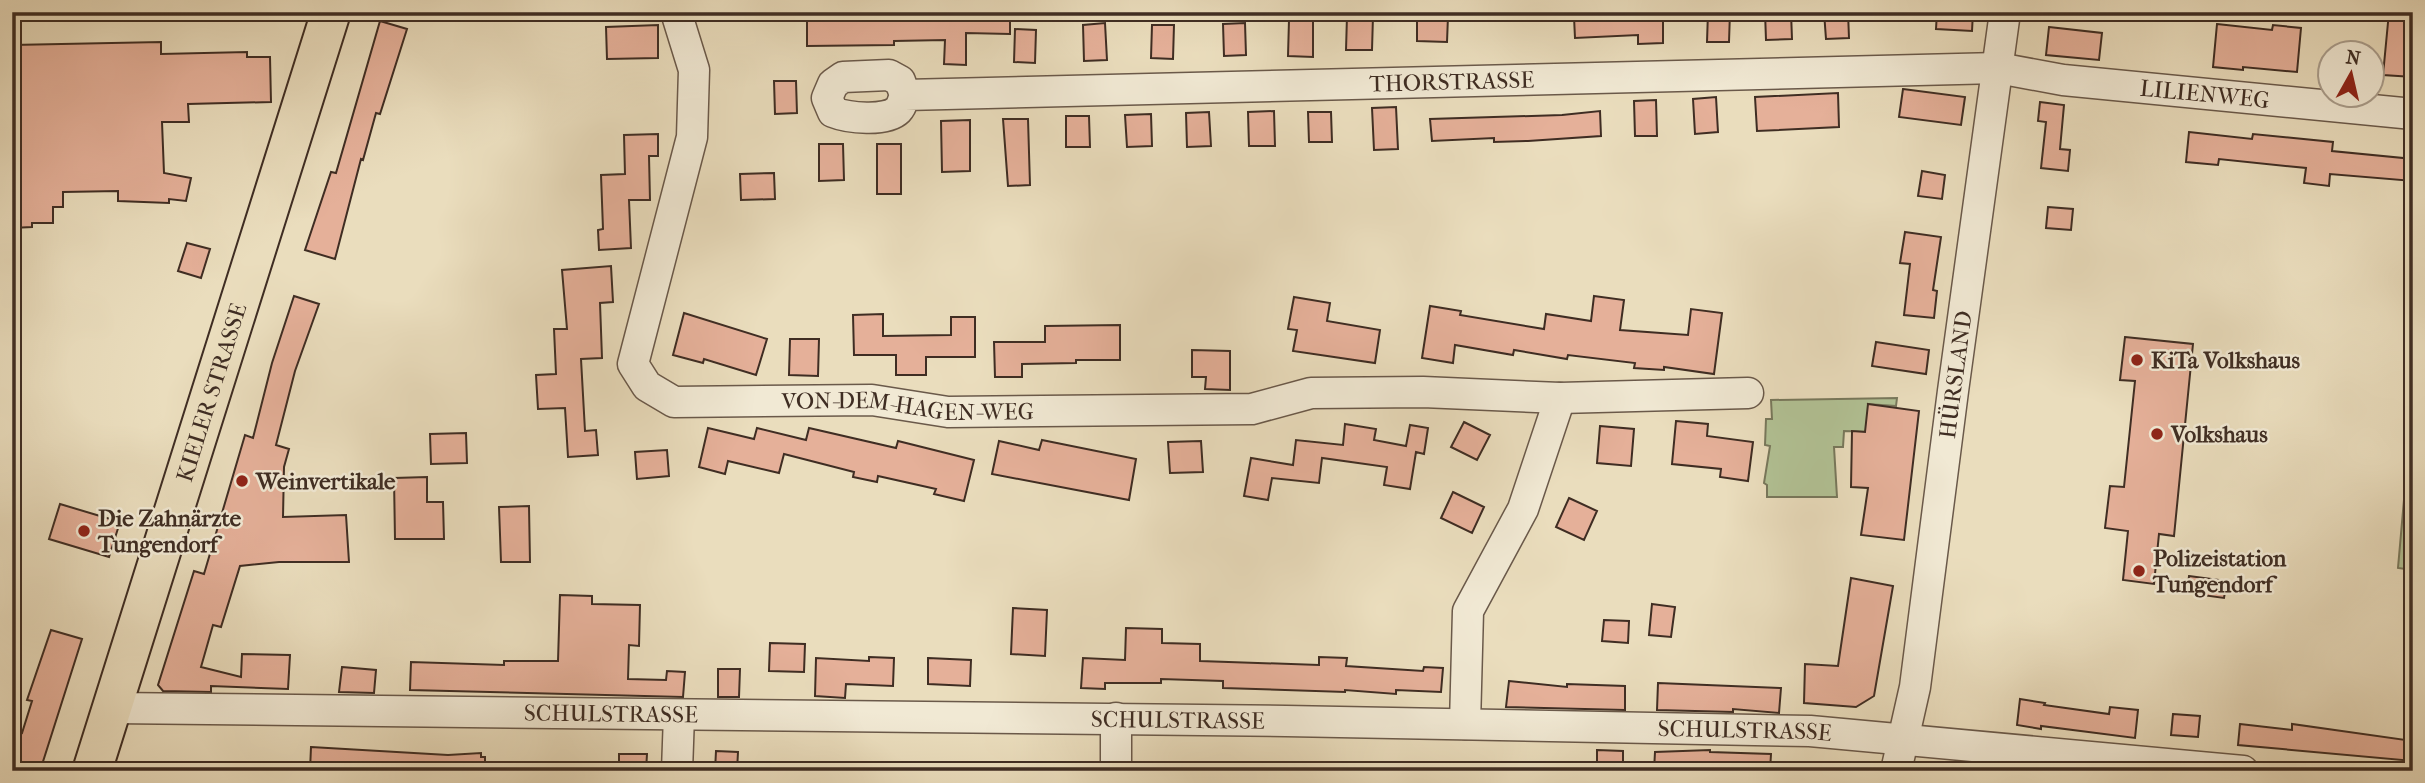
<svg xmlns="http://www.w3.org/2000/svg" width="2425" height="783" viewBox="0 0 2425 783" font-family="'IM FELL French Canon',serif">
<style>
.green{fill:#b2c295;stroke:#78785c;stroke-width:2}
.building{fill:#e5b099;stroke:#3f2d23;stroke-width:2}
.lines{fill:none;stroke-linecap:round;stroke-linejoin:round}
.minor-casing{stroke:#6a594a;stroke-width:33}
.major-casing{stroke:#3f2d23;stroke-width:42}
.minor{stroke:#f1e9d4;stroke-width:30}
.major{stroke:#eaddbd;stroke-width:38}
.poi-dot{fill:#8f2418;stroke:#f1e9d4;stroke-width:2.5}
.labels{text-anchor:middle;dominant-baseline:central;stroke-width:5;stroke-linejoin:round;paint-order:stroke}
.street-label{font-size:23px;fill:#3f2d23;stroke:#f1e9d4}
.poi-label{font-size:23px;font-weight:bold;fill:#3f2d23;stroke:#f1e9d4;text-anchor:start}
</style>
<rect width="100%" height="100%" fill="#eaddbd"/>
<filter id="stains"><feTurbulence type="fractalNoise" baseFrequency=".00286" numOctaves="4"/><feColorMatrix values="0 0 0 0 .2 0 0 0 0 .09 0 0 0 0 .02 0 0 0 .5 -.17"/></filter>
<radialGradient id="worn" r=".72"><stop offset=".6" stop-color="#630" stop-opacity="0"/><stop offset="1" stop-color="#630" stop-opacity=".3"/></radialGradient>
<path class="green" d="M2413 397V570L2398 568Z
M1897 398 1896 406 1868 404 1876 432 1844 431 1843 447H1834L1837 497H1767V485L1764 483 1770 446 1765 445 1766 419H1772L1771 400Z"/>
<path class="building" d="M807 12H839V14L1010 12V34L966 33V65L944 64 945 40 894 41V45L807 46Z
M1638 12H1663V43L1638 44V35L1575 38 1574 17 1638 14Z
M1708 12H1730L1729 42H1707Z
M1765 12H1791L1792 39 1766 40Z
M1824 12H1848L1849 38 1826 39Z
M1937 12H1973L1972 31 1936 29Z
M2389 12H2413V77L2383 75Z
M1347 16H1373L1372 50H1346Z
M1417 16H1448L1447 42 1417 41Z
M1289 20 1313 21V57L1288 56Z
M380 21 407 29 380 114 376 113 363 160 361 159 335 259 305 250 331 172 336 173Z
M1105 23 1107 60 1084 61 1083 25Z
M1245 23 1246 55 1224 56 1223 24Z
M2217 24 2272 30 2273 25 2301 28 2297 72 2243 67V70L2213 67Z
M658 25V58L607 59 606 27Z
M1152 25H1174L1173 59 1151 58Z
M2049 27 2102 33 2099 60 2046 55Z
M1015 29 1036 30 1035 63 1014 62Z
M161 42V54L247 52V57H270L271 102 188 104 189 122H162L164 173 191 178 186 201 169 199V203L118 201V191L63 192V207H53V223H32V227L12 228V45Z
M774 81H796L797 113 775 114Z
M1903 89 1965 97 1961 125 1899 117Z
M1838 93 1839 127 1757 131 1755 97Z
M1716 97 1718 132 1695 134 1693 99Z
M1656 100 1657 136H1635L1634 101Z
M2040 102 2064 105 2060 149 2070 150 2068 171 2041 168 2046 122 2038 121Z
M1396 107 1398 149 1374 150 1372 108Z
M1274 111 1275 146H1249L1248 112Z
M1600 111 1601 136 1528 141 1494 142V138L1432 141 1430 119 1562 115Z
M1209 112 1211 146 1187 147 1186 113Z
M1308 112H1331L1332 142H1309Z
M1151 114 1152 146 1127 147 1125 115Z
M1066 116H1089L1090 147H1066Z
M1003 119H1028L1030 185 1008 186Z
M970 120V171L942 172 941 121Z
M2189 132 2252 139 2253 134 2333 142 2332 151 2413 159V181L2330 174 2329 186 2304 183 2306 168 2219 159 2218 165 2186 162Z
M658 134V156H649L650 200H629L631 248 599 250 598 230 603 229 601 175 625 174 624 135Z
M819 144H843L844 180 819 181Z
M877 144H901V194H877Z
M1922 171 1945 175 1942 199 1918 196Z
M774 173 775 199 741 200 740 174Z
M2048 207 2073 209 2071 230 2046 228Z
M1905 232 1941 237 1933 290 1937 291 1934 318 1904 315 1910 264 1900 263Z
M187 243 210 249 201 278 178 271Z
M611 266 613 302 600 303 602 358 581 359 585 431 596 430 598 455 568 457 565 408 538 409 536 375 556 374 554 329H567L562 270Z
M294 296 319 304 295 371 276 445 289 449 284 467 283 517 346 515 349 562H279L240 566 221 627 213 625 201 667 241 677 242 654 290 655 288 689 211 686V692L163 691 158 685 194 571 204 574 245 435 253 438 272 363Z
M1594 296 1624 300 1620 330 1688 335 1691 309 1722 313 1714 374 1664 367V370L1634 368 1635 363 1568 355 1567 359 1514 350 1513 355 1455 345 1453 363 1422 358 1430 306 1461 311 1460 315 1544 329 1546 314 1591 321Z
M1294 297 1330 303 1327 321 1380 330 1375 363 1293 351 1297 330 1288 329Z
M684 313 767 339 756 375 704 359 703 363 673 355Z
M883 314V336L951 335V317H975V357H926V375H896V355H854L853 315Z
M1120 325V360H1076V363L1022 364V377H995L994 342H1045V326Z
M2125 337 2193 344 2174 536 2159 534 2154 584 2123 580 2128 531 2105 528 2110 486 2124 487 2135 381 2120 380Z
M790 339H819L818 376 789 375Z
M1876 342 1929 350 1926 374 1872 366Z
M1192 350 1230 351V390L1205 389 1206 377H1192Z
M1868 404 1919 411 1904 540 1861 535 1868 488 1851 487 1852 431 1865 432Z
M1676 421 1708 424 1707 436 1753 442 1748 481 1720 477 1721 469 1672 464Z
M1464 422 1490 435 1477 460 1451 447Z
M1345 424 1376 429 1374 440 1406 446 1410 425 1428 428 1424 454 1416 452 1410 489 1384 485 1387 467 1322 458 1319 483 1272 478 1268 500 1244 496 1251 458 1293 465 1296 440 1343 445Z
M1600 426 1634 429 1631 466 1597 463Z
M708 428 754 439 757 428 806 440 809 428 896 448 898 441 974 460 964 501 934 494 936 489 878 476 877 482 853 477 854 472 784 454 779 473 728 461 725 474 699 467Z
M466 433 467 463 431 464 430 434Z
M1042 440 1136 459 1129 500 992 474 999 441 1039 450Z
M1201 441 1203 472 1170 473 1168 442Z
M667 450 669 476 637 479 635 452Z
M427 477V502H443L444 539H395L394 478Z
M1453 492 1484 507 1472 533 1441 518Z
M1569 498 1597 511 1584 540 1556 527Z
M60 504 120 522 109 557 49 539Z
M529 506 530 562H501L499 507Z
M2189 576 2227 581 2224 598 2187 593Z
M1851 578 1893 586 1874 696 1856 707 1804 703 1805 664 1838 666Z
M560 595 592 596V604L640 605 639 646 629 645 628 679 666 680 667 671 685 672 683 697 410 690 411 662 504 665V661H558Z
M1652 604 1675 607 1671 637 1649 635Z
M1013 608 1047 610 1045 656 1011 654Z
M1604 620 1629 621 1628 643 1602 641Z
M1126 628 1162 629V643L1200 644V661L1319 665V657L1347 658 1346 666 1423 671 1424 667 1443 668 1441 692 1396 690V694L1345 690V692L1223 688V681L1161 679V683H1105V689L1081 688 1083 658 1125 660Z
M51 630 82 639 40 771H12V731L22 733 32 701 27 700Z
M770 643 805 644 804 672 769 671Z
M869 657 894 658 893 686 846 684 845 698 815 696 816 658 869 661Z
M928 658 971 660 970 686 928 684Z
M342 667 376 670 374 693 339 692Z
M718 669H740L739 697H718Z
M1509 681 1567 687V684L1625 686V710L1506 707Z
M1658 683 1781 688 1779 713 1733 709V712L1657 710Z
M2020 699 2045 703 2044 705 2109 714 2110 707 2138 710 2135 738 2041 726V729L2017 725Z
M2173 714 2200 716 2198 737 2171 735Z
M2240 724 2292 730V724L2413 741V761L2238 745Z
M311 747 448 755 481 753V757H485V771H399L339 767V771H310Z
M1597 750 1623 751V771H1597Z
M1710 750V752L1771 754 1770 771H1654L1655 752Z
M716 751 738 752 737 771H715Z
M619 754H647L646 771H619Z"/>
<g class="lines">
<g class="minor-casing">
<g id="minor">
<path id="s1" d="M676 12 694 70 692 137 633 364 647 386 674 402 872 400 948 412 1252 409 1311 393 1423 392 1560 398 1748 393"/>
<path id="s2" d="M905 95 900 81 889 75 843 77 833 84 827 98 833 112C848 118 886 122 898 110 902 106 903 100 905 95L1998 68 2063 80 2413 114"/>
<path id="s3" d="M112 708 1286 721 1810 731 2243 771"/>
<path d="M1465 724 1468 611 1523 509 1560 398"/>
<path d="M677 771 679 715"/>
<path d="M1116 771V718"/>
<path id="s4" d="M1896 771 1915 687 1953 391 2005 12"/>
</g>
</g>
<g class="major-casing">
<g id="major">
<path id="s5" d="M92 771 331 12"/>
</g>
</g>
<use href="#minor" class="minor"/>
<use href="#major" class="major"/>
</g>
<g class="poi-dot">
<circle cx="2137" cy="360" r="7"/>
<circle cx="2157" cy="434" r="7"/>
<circle cx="242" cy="481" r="7"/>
<circle cx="84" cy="531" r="7"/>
<circle cx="2139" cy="571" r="7"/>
</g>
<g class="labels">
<g class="street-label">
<text stroke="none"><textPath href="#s2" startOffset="747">THORSTRASSE</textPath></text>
<text stroke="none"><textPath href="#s2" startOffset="1502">LILIENWEG</textPath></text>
<text stroke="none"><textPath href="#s4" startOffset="401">HÜRSLAND</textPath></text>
<text stroke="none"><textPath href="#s5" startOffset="397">KIELER STRASSE</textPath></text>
<text stroke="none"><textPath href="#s1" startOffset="654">VON-DEM-HAGEN-WEG</textPath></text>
<text stroke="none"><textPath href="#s3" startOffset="499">SCHULSTRASSE</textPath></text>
<text stroke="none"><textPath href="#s3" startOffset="1066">SCHULSTRASSE</textPath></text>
<text stroke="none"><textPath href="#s3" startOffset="1633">SCHULSTRASSE</textPath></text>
</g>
<g class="poi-label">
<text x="2151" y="360">KiTa Volkshaus</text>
<text x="2171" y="434">Volkshaus</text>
<text x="256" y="481">Weinvertikale</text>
<text x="98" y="518">Die Zahnärzte<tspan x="98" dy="26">Tungendorf</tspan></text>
<text x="2153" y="558">Polizeistation<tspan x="2153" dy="26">Tungendorf</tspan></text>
</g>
</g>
<rect width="2425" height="783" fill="none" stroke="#eaddbd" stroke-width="42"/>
<rect x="14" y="14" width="2397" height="755" fill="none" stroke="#3f2d23" stroke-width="3.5"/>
<rect x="21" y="21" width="2383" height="741" fill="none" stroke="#3f2d23" stroke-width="2"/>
<g transform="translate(2351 74) rotate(8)"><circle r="33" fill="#f1e9d4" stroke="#aa9e8d" stroke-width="2"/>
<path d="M0-5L12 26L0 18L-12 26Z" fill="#8f2418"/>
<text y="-10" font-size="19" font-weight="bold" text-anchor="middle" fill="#3f2d23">N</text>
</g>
<rect width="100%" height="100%" filter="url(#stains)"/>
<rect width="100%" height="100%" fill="url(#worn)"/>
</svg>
